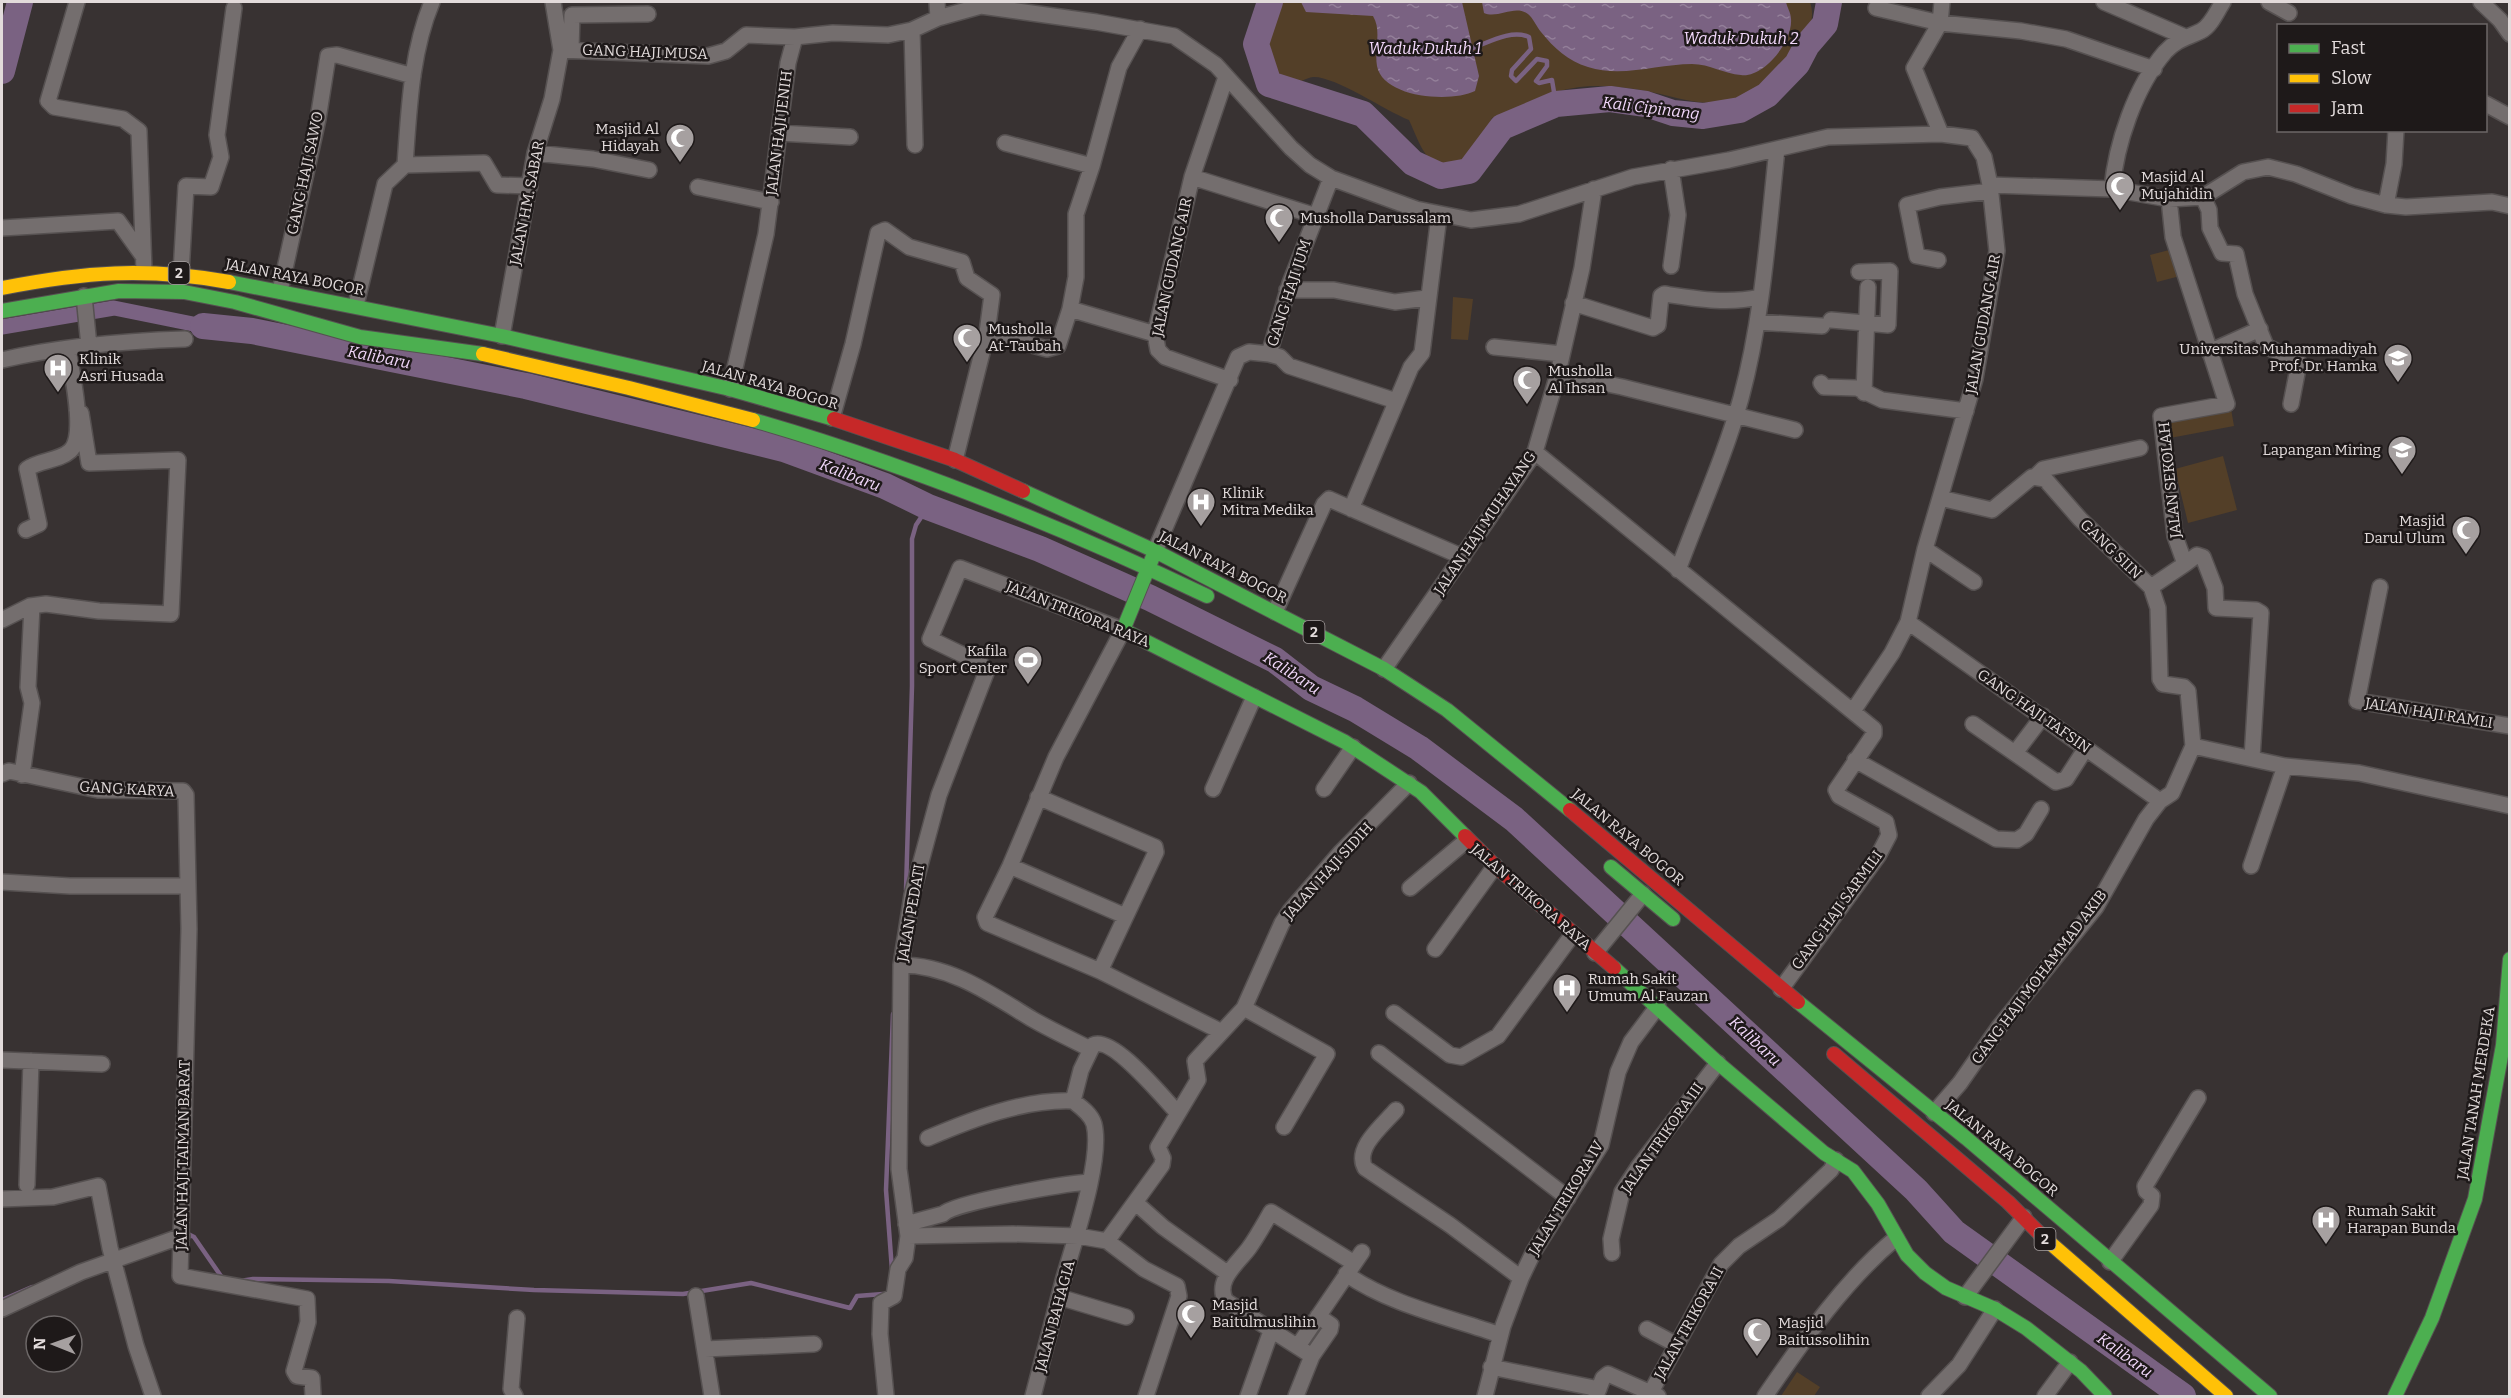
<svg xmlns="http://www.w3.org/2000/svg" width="2511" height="1398" viewBox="0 0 2511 1398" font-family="Bitter,serif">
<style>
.green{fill:#533f28}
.water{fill:url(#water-ripples)}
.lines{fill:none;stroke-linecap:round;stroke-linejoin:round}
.stream{stroke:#7a6282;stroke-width:4.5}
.canal{stroke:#7a6282;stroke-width:15}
.river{stroke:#7a6282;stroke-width:26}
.street-casing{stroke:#565151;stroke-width:18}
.fast-casing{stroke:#565151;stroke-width:16}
.slow-casing{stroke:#565151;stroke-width:16}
.jam-casing{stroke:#565151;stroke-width:16}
.street{stroke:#746e6e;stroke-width:15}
.fast{stroke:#4caf50;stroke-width:14}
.slow{stroke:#ffc107;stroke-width:14}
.jam{stroke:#c62828;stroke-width:14}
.labels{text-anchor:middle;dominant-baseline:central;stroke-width:5;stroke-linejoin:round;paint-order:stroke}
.shield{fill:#1e1919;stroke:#a7a1a1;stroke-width:1.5}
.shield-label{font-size:14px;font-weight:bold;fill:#e2dbdb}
.street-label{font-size:15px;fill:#e2dbdb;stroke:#1e1919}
.poi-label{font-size:15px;fill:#e2dbdb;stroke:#1e1919;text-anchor:start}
.water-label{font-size:16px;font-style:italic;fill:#f2d8fb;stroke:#1e1919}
</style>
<defs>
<pattern id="water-ripples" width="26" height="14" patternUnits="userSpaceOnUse" patternTransform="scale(1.5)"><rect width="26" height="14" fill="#7a6282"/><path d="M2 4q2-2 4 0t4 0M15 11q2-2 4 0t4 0" fill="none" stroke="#937f99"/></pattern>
</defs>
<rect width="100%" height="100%" fill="#383232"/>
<path class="green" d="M1280 2H1810C1817 21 1805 45 1791 59 1774 74 1757 89 1736 98 1708 110 1674 96 1646 91 1624 87 1596 84 1574 88 1547 92 1518 108 1492 118L1473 157 1457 170C1425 167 1421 146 1409 120 1384 110 1335 76 1313 77 1306 78 1298 83 1291 85 1255 70 1272 29 1280 2Z
M2173 249 2180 276 2157 282 2150 255Z
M1453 297 1473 299 1468 340 1451 339Z
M2231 409 2234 426 2170 438 2167 421Z
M2223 456 2237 510 2188 523 2175 469Z
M1797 1372 1820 1387 1814 1396H1781Z"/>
<path class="water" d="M1301 2H1462L1479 76 1475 91C1451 103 1383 98 1377 66 1374 49 1382 31 1373 16L1306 12Z
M1482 2H1786C1787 7 1791 13 1791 19 1793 41 1764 78 1741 75 1724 74 1710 64 1692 64 1658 64 1622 78 1588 67 1568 61 1554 48 1541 32 1537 27 1533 18 1528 14 1515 4 1498 19 1484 13Z"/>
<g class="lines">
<path class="stream" d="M1473 48C1489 42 1512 29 1529 37L1531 49 1512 70 1511 76 1516 81 1537 59 1547 61V66L1536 81 1539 83 1552 80 1556 104
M906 890 912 686V539L916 525 928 507
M186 1233 194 1237 223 1279
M892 1270 886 1190 893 1014
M240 1281 253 1279 389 1281 534 1290 683 1294 751 1283 850 1308 857 1296 883 1294
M2 1300 32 1287"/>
<path class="canal" d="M2 327 114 308 203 326"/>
<path class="river" d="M1270 2 1256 44 1269 84 1363 114 1413 163 1441 176 1469 171 1502 127 1556 104 1610 99 1646 104 1673 113 1703 116 1740 110 1767 95 1797 64 1807 45 1825 24 1829 2
M2 71 20 2
M203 326 252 331 526 386 784 449 885 486 928 507 1040 549 1150 598 1275 660 1311 688 1355 709 1419 748 1514 819 1916 1190 1954 1232 2183 1396"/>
<g class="street-casing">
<path id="street" d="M77 2 48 101 54 107 123 119 139 131 144 271
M2104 2 2183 36
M2269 2 2289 13
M2481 2 2500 20 2510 34
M1876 8 1940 23 2021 31 2066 39 2154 69
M938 18 981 6 1096 22 1174 36 1216 65 1291 148 1310 165 1331 178 1416 209 1471 220 1519 214 1633 177 1729 160 1828 137 1941 134 1972 138 1984 157 1990 185 1997 251 1975 379 1925 549 1908 622 1892 653 1853 711
M912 30 915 145
M571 49 572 15 648 14
M561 50 708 56 726 51 746 35 795 37
M1226 77 1192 177 1155 334 1158 350 1165 357 1230 380
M2486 104 2510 117
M779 133 850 137
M1941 134 1914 68 1940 23 1942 2
M1005 143 1092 166
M535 153 593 159 649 170
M405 165C409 110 411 52 432 2
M405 165 484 163 497 185 530 186
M1671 169 1678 215 1671 266
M1192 177 1316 216
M1990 185 2112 189 2169 199 2203 197 2243 172 2268 167 2296 174 2352 196 2386 205 2406 207 2492 202 2510 206
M698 187 771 202
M2112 189C2116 144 2135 87 2165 52 2177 39 2187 38 2201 31 2211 26 2217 11 2223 2
M2203 197 2209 210 2210 228 2222 253 2236 254 2245 294 2266 346 2299 363 2291 404
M2386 205 2394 164 2396 130
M2 228 118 221 143 256
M1938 260 1917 256 1907 205 1940 197 1991 191
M181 273 186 186 211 187 221 157 217 135 234 8
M1287 290H1334L1395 302 1427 298
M280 291 318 119 328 56 337 55 413 76
M84 296 89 346
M1573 303 1653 328 1658 325 1661 296 1664 294C1698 299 1727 304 1760 297
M356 305 385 184 405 165
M1070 309 1155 334
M1831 320 1888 325 1890 271 1859 272
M1757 322 1822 326
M987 333 1047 349 1058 346 1070 309 1076 277V214L1092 166 1119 67 1140 29
M502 336 535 153 552 99 561 50 553 2
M1494 347 1562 354
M2209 352 2260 329
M1269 354 1280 357 1289 366 1396 401
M2 360C61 346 124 341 185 339
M1557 377H1573L1622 387 1795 430
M1821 383 1824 387 1857 388 1882 400 1966 411
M730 389 766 234 788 63 795 37 833 33 888 35 912 30 938 18 937 2
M1864 393 1868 287
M832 418 853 344 878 233 885 230 909 247 962 262 967 278 992 295 987 333 955 460
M1535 452 1874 729V734L1836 790 1839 796 1886 822 1889 835 1878 856 1781 989
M2036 476 2043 469 2140 448
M1351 509 1411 367 1422 353 1439 216
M26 530 39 524 27 469C39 460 59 461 70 451 87 436 71 370 68 349
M1925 549 1974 582
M1155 551 1238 357 1249 352 1269 354 1290 283 1331 178
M2185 564 2197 555 2203 557 2215 588 2216 608 2256 610 2261 613 2252 758
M1678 570C1699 513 1725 456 1741 398 1763 317 1768 232 1777 149
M2151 587 2185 564 2175 536 2161 416 2227 404 2173 237 2169 199
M2380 587 2357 701 2510 726
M1275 612 1324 504 1329 499 1463 557
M2 620 30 606 46 604 99 611 171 614 178 460 89 463 81 413 77 410
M1908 622 2160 801
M1384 669 1535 452 1557 377 1582 268 1594 189
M1973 724 2056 782 2066 779 2086 748
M2193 746 2285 766 2359 773 2510 806
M2015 753 2043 716
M1855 760 1996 839 2017 840 2026 834 2041 809
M2 774 9 771 98 790 183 791 186 795 189 929 180 1276 307 1299 308 1322 294 1371 297 1376 312 1378 313 1396
M22 775 32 703 28 687 32 606
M1213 789 1254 697
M1324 789 1353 747
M1038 797 1155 847 1156 852 1100 971 1216 1029
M1010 866 1125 916
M2251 866 2285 766
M2 882 70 886H188
M1410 888 1467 840
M1435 949 1495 866
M1595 953 1643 894
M901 965C950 965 991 994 1032 1019 1051 1030 1071 1039 1090 1049
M1244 1008 1327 1054 1284 1127
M1394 1013 1450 1055 1461 1057 1498 1036 1573 934
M1379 1053 1568 1198
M2 1060 102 1064
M1396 1110C1383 1125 1354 1148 1365 1168L1450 1225 1521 1278
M1934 1113 1960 1083 1999 1027 2096 907 2146 819 2160 801 2172 793 2193 746 2188 691 2184 687 2163 684 2160 679 2158 608 2151 587 2080 519 2045 479 2032 477 1992 510 1940 498
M928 1138C973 1119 1024 1099 1073 1101
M27 1185 31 1061
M2 1199 53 1197 98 1186 110 1248 136 1346 153 1396
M1136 1203 1163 1227 1227 1273
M906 1224 943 1214C955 1202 1065 1184 1088 1182
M908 1236 1013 1234 1078 1236 1107 1241 1144 1269 1177 1286 1179 1296 1146 1396
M1107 1241 1162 1165 1163 1158 1158 1147 1198 1080 1195 1061 1244 1008 1282 923 1290 911 1341 852 1409 783
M1612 1253 1611 1239 1622 1192 1639 1166 1718 1063
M2110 1262 2151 1205 2152 1196 2146 1191 2145 1186 2198 1098
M1346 1274C1391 1305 1449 1317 1500 1335
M696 1296 712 1396
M1059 1297 1126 1317
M1965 1297 2024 1217
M2 1309 81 1272 182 1236
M1647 1329 1677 1345
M1298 1346 1362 1252
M705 1349 814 1344
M1312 1356 1330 1330 1331 1325 1318 1316
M1491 1367 1599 1389
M1651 1392 1721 1264 1739 1246 1779 1219 1831 1170 1836 1160
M515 1396 511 1389 517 1318
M886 1396 880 1334 881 1303 894 1296 898 1269 905 1258 908 1236 899 1169 901 965 912 895 939 795 986 673 980 663 930 639 960 568 1123 630 1056 757 1010 866 985 917 987 923 1100 971
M1033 1396C1043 1358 1053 1319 1063 1281 1073 1244 1103 1160 1094 1124 1091 1114 1081 1107 1073 1101L1081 1070 1093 1045C1113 1035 1164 1099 1178 1113
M1248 1396 1271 1331
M1296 1396 1312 1356 1226 1301C1214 1281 1238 1263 1249 1248 1257 1237 1264 1224 1271 1212L1354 1263
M1485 1396 1503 1326 1521 1278 1534 1251 1601 1145 1618 1072 1631 1042 1658 1006
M1596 1396 1603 1378 1608 1374 1658 1396
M1765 1396C1803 1341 1844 1281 1896 1238
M1929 1396 1959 1365 1995 1309
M2045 1396 2070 1362"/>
</g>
<g class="fast-casing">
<path id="fast" d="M229 282 502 336 730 389 834 419
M2 311 119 291 184 292 235 302 360 337 483 354
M753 420C909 465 1060 526 1207 596
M1023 491 1155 551 1384 669 1447 710 1570 810
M1154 554 1123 630 1345 742 1421 792 1465 836
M1611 867 1673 919
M1614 968 1718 1063 1824 1153 1853 1171 1878 1204 1907 1255 1925 1273 1946 1288 1995 1309 2026 1328 2081 1371 2105 1396
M1798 1002 1966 1138 2270 1396
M2395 1396 2432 1318 2475 1199 2503 1045 2510 959"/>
</g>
<g class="slow-casing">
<path id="slow" d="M2 288C84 272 146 267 229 282
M483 354 629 388 753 420
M2041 1235 2226 1396"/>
</g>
<g class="jam-casing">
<path id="jam" d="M834 419 955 460 1023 491
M1570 810 1798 1002
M1465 836 1495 866 1614 968
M1834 1054 2008 1202 2041 1235"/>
</g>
<use href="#street" class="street"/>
<use href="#fast" class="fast"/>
<use href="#slow" class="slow"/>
<use href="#jam" class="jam"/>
</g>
<defs>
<g id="mosque-pin" transform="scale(1.5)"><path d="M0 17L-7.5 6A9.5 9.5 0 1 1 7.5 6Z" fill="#a6a0a0" stroke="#1e1919"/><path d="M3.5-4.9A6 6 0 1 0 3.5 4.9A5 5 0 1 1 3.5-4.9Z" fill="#fff"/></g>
<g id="university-pin" transform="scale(1.5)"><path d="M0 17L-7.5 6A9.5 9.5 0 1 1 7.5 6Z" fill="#a6a0a0" stroke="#1e1919"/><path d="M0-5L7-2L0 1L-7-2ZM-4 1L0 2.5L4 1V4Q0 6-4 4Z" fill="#fff"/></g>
<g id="hospital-pin" transform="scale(1.5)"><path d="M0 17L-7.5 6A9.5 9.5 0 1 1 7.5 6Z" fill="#a6a0a0" stroke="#1e1919"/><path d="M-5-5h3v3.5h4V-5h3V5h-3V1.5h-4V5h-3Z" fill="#fff"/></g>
<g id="stadium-pin" transform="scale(1.5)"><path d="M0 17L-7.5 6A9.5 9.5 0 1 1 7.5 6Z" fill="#a6a0a0" stroke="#1e1919"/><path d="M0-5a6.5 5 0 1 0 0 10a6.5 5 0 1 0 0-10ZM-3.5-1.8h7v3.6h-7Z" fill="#fff"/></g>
</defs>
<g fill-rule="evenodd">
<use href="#mosque-pin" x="680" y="138"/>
<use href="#mosque-pin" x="2120" y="186"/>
<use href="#mosque-pin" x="1279" y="218"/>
<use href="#mosque-pin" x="967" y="338"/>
<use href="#university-pin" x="2398" y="358"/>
<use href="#hospital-pin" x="58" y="368"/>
<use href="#mosque-pin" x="1527" y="380"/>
<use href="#university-pin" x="2402" y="450"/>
<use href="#hospital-pin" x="1201" y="502"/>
<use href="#mosque-pin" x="2466" y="530"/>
<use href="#stadium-pin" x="1028" y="660"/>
<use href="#hospital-pin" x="1567" y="988"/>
<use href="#hospital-pin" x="2326" y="1220"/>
<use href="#mosque-pin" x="1191" y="1314"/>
<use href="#mosque-pin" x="1757" y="1332"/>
</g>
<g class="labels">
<g class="shield">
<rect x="168.5" y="262" width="21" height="22" rx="4.5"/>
<rect x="1303.5" y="621" width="21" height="22" rx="4.5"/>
<rect x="2034.5" y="1228" width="21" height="22" rx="4.5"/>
</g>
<g class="shield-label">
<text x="179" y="273">2</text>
<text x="1314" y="632">2</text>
<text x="2045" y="1239">2</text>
</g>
<g class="street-label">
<text transform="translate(645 52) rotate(2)">GANG HAJI MUSA</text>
<text transform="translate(779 133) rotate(-83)">JALAN HAJI JENIH</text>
<text transform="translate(305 173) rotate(-78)">GANG HAJI SAWO</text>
<text transform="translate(527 203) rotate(-79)">JALAN HM. SABAR</text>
<text transform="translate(1172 267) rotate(-78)">JALAN GUDANG AIR</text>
<text transform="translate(295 277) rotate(11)">JALAN RAYA BOGOR</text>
<text transform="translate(1289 293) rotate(-72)">GANG HAJI JUM</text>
<text transform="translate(1983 324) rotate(-80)">JALAN GUDANG AIR</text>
<text transform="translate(770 385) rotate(16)">JALAN RAYA BOGOR</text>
<text transform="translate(2170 480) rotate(-96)">JALAN SEKOLAH</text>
<text transform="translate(1485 523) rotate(-56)">JALAN HAJI MUHAYANG</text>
<text transform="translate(2111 549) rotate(44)">GANG SIIN</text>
<text transform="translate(1223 567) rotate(27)">JALAN RAYA BOGOR</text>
<text transform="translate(1078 614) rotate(22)">JALAN TRIKORA RAYA</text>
<text transform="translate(2034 711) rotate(35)">GANG HAJI TAFSIN</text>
<text transform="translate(2429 713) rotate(9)">JALAN HAJI RAMLI</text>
<text transform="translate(127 789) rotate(3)">GANG KARYA</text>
<text transform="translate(1628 837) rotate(40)">JALAN RAYA BOGOR</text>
<text transform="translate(1328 871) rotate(-48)">JALAN HAJI SIDIH</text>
<text transform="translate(1531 897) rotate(41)">JALAN TRIKORA RAYA</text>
<text transform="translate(1837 910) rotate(-54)">GANG HAJI SARMILI</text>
<text transform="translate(911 913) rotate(-80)">JALAN PEDATI</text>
<text transform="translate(2039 977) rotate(-53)">GANG HAJI MOHAMMAD AKIB</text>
<text transform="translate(2476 1093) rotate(-81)">JALAN TANAH MERDEKA</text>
<text transform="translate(1662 1138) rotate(-55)">JALAN TRIKORA III</text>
<text transform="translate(2002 1148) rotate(40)">JALAN RAYA BOGOR</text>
<text transform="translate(183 1155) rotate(-89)">JALAN HAJI TAIMAN BARAT</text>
<text transform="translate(1566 1198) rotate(-59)">JALAN TRIKORA IV</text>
<text transform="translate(1055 1316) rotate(-75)">JALAN BAHAGIA</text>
<text transform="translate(1689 1323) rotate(-61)">JALAN TRIKORA II</text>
</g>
<g class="poi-label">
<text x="659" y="129" text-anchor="end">Masjid Al<tspan x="659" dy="17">Hidayah</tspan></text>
<text x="2141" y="177">Masjid Al<tspan x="2141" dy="17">Mujahidin</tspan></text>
<text x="1300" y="218">Musholla Darussalam</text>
<text x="988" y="329">Musholla<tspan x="988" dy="17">At-Taubah</tspan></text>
<text x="2377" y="349" text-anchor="end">Universitas Muhammadiyah<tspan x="2377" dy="17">Prof. Dr. Hamka</tspan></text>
<text x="79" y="359">Klinik<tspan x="79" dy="17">Asri Husada</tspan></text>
<text x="1548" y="371">Musholla<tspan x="1548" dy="17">Al Ihsan</tspan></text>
<text x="2381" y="450" text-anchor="end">Lapangan Miring</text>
<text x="1222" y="493">Klinik<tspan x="1222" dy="17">Mitra Medika</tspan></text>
<text x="2445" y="521" text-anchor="end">Masjid<tspan x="2445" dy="17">Darul Ulum</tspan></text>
<text x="1007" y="651" text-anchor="end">Kafila<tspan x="1007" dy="17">Sport Center</tspan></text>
<text x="1588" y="979">Rumah Sakit<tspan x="1588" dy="17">Umum Al Fauzan</tspan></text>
<text x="2347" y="1211">Rumah Sakit<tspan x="2347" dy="17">Harapan Bunda</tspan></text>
<text x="1212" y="1305">Masjid<tspan x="1212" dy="17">Baitulmuslihin</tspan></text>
<text x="1778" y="1323">Masjid<tspan x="1778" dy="17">Baitussolihin</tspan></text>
</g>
<g class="water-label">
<text x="1741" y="38">Waduk Dukuh 2</text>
<text x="1425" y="48">Waduk Dukuh 1</text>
<text transform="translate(1651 108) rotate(7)">Kali Cipinang</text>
<text transform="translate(379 357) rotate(11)">Kalibaru</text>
<text transform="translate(850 475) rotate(21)">Kalibaru</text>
<text transform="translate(1292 673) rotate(33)">Kalibaru</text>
<text transform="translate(1755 1041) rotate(43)">Kalibaru</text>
<text transform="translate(2125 1355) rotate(36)">Kalibaru</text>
</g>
</g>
<rect width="2511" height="1398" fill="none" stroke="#e2dbdb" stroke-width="6"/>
<rect x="2277" y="24" width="210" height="108" fill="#1e1919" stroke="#6c6767" stroke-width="1.5"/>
<rect x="2289" y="44" width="30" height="9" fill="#4caf50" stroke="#6c6767" stroke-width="1.5"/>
<text x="2331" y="54" font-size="18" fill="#e2dbdb">Fast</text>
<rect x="2289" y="74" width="30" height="9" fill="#ffc107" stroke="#6c6767" stroke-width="1.5"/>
<text x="2331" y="84" font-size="18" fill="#e2dbdb">Slow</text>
<rect x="2289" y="104" width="30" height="9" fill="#c62828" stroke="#6c6767" stroke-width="1.5"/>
<text x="2331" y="114" font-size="18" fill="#e2dbdb">Jam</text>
<g transform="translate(54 1344) rotate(271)"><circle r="28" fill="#1e1919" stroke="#6c6767" stroke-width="1.5"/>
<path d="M0-4.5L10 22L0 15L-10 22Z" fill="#a6a0a0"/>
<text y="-9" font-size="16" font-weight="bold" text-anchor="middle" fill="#e2dbdb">N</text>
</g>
</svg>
